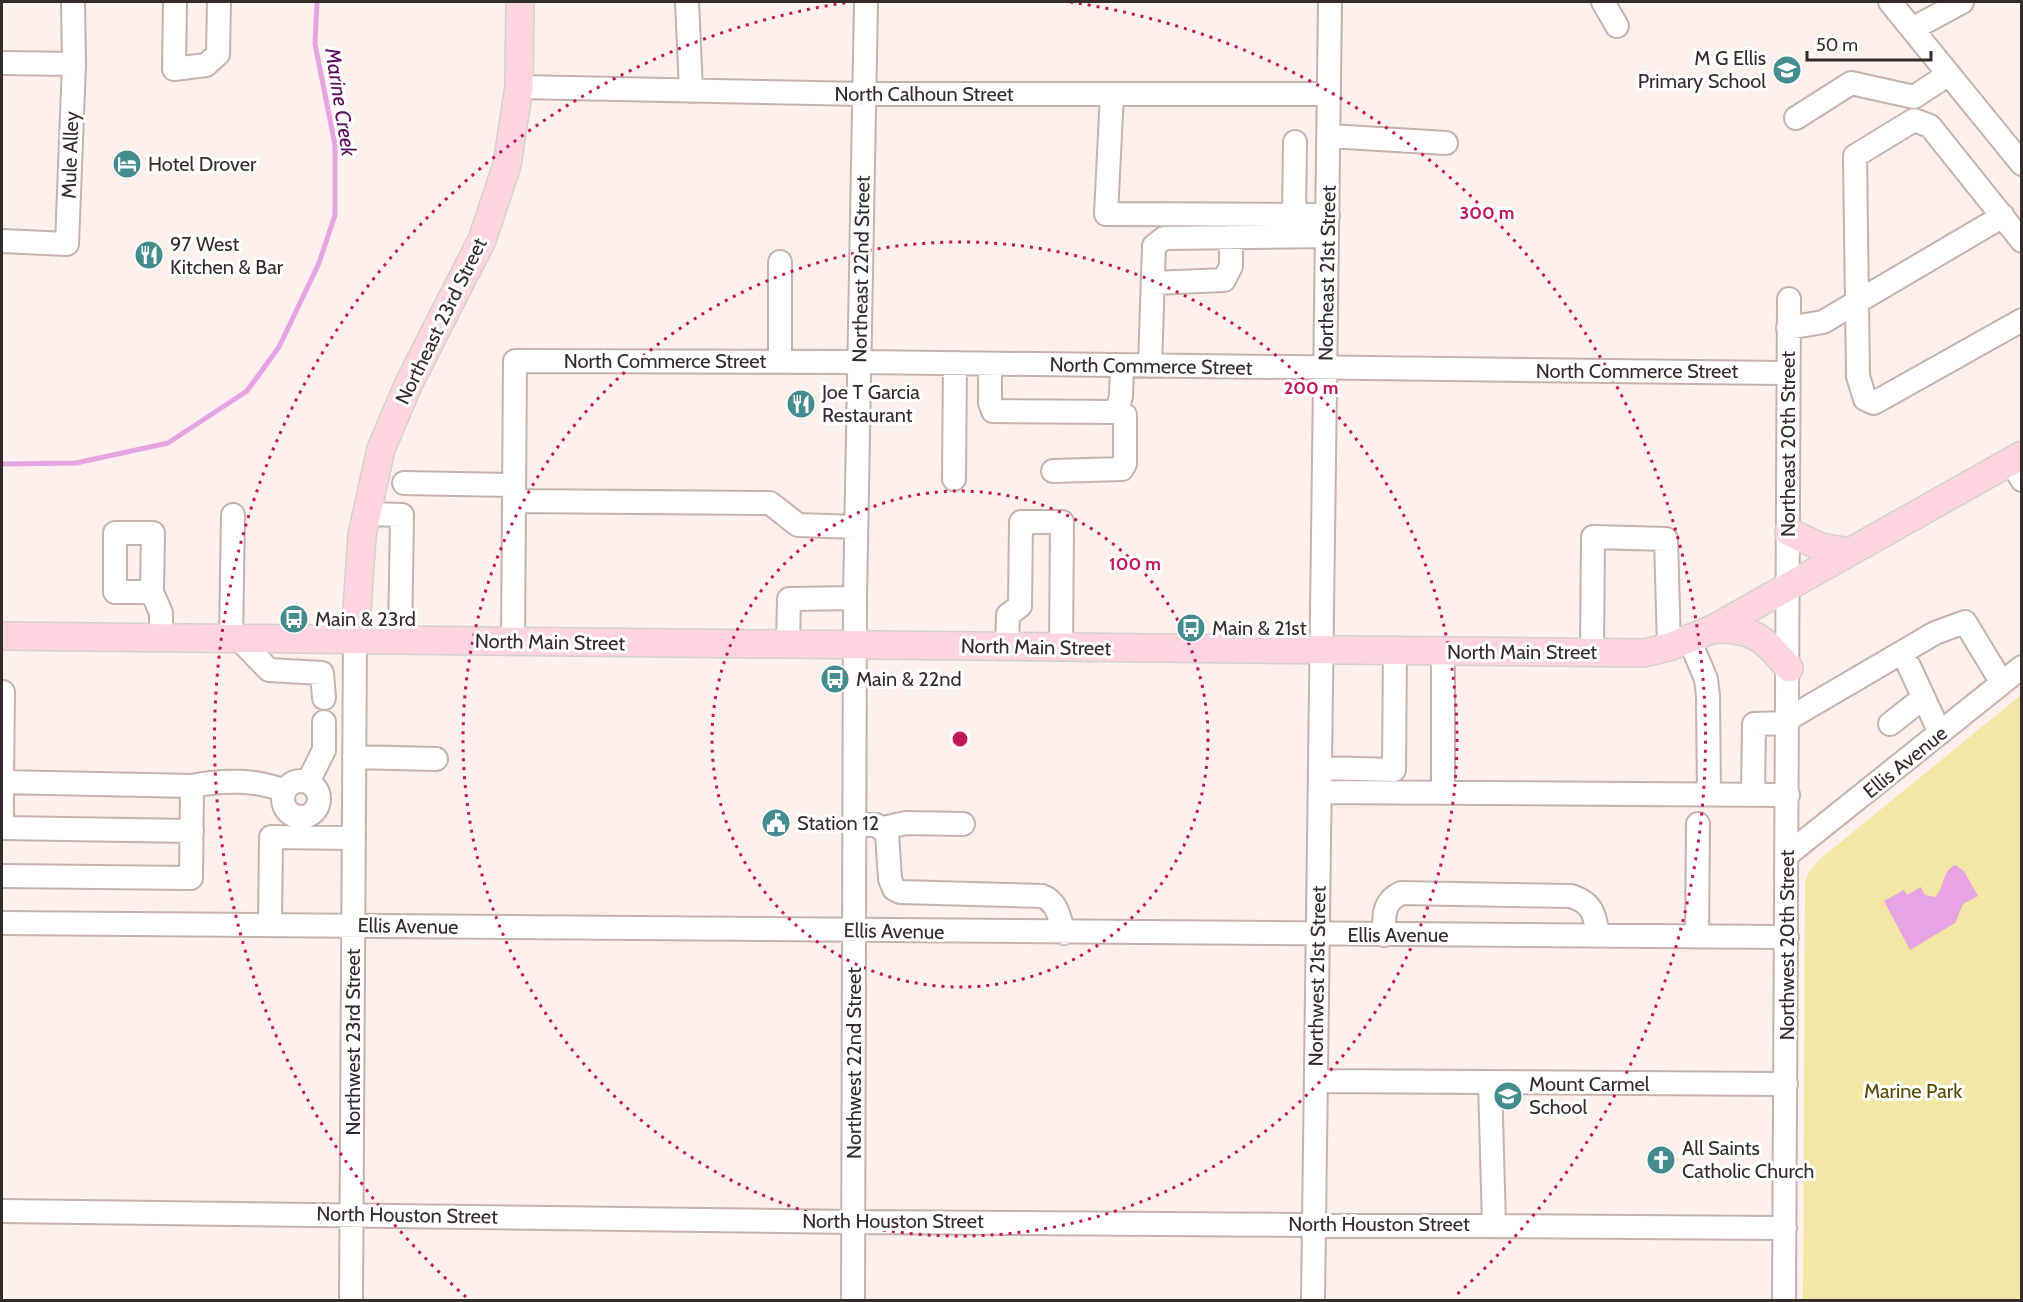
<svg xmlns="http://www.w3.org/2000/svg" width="2023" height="1302" viewBox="0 0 2023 1302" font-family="Cabin,sans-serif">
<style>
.green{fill:#f3e7a5}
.water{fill:#e7a4e3}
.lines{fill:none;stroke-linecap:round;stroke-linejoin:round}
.stream{stroke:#e7a4e3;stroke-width:5}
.minor-casing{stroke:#c6b2ad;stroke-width:26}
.major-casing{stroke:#d2d1d0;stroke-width:30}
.minor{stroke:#fff;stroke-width:22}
.major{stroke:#fdd4df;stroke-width:27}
.ring{fill:none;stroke:#c2185b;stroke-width:3;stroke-dasharray:3 6}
.labels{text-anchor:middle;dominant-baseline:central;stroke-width:6;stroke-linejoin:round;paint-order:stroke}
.poi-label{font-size:20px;fill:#332c2a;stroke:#fff;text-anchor:start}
.street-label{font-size:20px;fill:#332c2a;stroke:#fff}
.park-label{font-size:20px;fill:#584c01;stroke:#fff}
.water-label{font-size:21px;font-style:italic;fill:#5a0859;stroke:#fff}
.centre{fill:#c2185b;stroke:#fff;stroke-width:3}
.ring-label{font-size:18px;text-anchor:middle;font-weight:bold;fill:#c2185b;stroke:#fff;stroke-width:6;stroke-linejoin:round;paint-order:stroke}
</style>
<rect width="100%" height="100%" fill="#fdf0ed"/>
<path class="green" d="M2021 695V1300H1803L1805 882 1809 872 1820 859Z"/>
<path class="water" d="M1955 865 1964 871 1978 896 1963 904 1955 923 1910 950 1884 901 1904 890 1907 895 1921 887 1925 895 1935 897C1946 887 1940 873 1955 865Z"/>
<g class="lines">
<path class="stream" d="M2 464 76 463 168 443 247 391 279 347 319 263 335 215V145L315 44 317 2"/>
<g class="minor-casing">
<path id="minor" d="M175 2 174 69 206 65 218 54 219 2
M687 2 691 91
M1603 2 1617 26
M1890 2 2022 164
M1912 29 1962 2
M2 63 74 64
M519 87 865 94H1329
M1112 94 1106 214 1328 215
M1796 118 1851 83 1914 97 1949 74
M1329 136 1446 143
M1294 215 1295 142
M2 241 67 244 74 64 73 2
M2022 241 1930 126 1914 120 1855 156 1858 376 1865 399 1874 403 2022 320
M780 262V362
M1153 283 1224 280 1231 266V237
M1788 328 1823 322 2003 216
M990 364V403L993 411 1117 412 1125 415V464L1122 469 1053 471
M1150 366 1154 246 1164 238 1327 236
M1117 412 1121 396 1122 366
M2011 461 2022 480
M954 479 955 363
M404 483 514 485
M514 501 770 503 798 525 856 527
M365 514 402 515 400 640
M152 592H115V533H153L152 592 161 613V638
M231 639 233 515
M239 639 269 670 322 673 324 698
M1689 639 1706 679 1708 696 1709 794
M513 641 515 361 859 362 1787 373
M788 644 789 599 855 598
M1007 647 1008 615 1020 606 1021 522H1062L1061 648
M1592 653 1593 537 1666 539 1669 647
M1909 666 1940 733
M1788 719 1935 633 1965 622 2002 683
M1890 724 1923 698
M354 757 436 759
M1321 768 1394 770 1395 651
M283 799a18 18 0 1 1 36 0a18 18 0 1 1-36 0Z
M2 782 3 692
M308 782 324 750V722
M192 786C220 780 257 779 284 791
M1320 792 1788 795
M1443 792V652
M1753 794 1754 724 1788 723
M855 825H876L887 833 890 879 894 889 900 892 1042 896C1058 902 1059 918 1064 933
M2 828V782L192 786 191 878 2 876
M2 828 192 831
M883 828 906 823 963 824
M1787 855 2022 667
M2 923 1787 937
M270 925 271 837 354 838
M1384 935C1384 917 1382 902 1401 893L1571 896C1593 903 1595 915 1598 936
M1697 937 1698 824
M1316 1081 1786 1084
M1490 1082 1494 1225
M2 1211 853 1222 1785 1228
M351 1300 355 640
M853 1300 855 598 866 2
M1313 1300 1330 2
M1784 1300 1789 299"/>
</g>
<g class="major-casing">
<path id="major" d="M1789 532 1821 547 1849 552
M1713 629C1755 629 1762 637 1789 668
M2 636 1644 653 1669 647 1713 629 2022 455
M355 640 362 535 381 449 409 383 482 240 507 165 519 87 520 2"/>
</g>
<use href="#minor" class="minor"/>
<use href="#major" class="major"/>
</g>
<g class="ring">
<circle cx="960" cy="739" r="248"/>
<circle cx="960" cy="739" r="497"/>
<path d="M466 1297A745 745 0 0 1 850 2M1070 2A745 745 0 0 1 1454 1297"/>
</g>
<defs>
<g id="school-disc" transform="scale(1.5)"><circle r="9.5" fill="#448c8e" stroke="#fff"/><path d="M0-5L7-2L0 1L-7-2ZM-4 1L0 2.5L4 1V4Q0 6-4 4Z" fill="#fff"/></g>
<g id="hotel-disc" transform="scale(1.5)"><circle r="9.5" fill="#448c8e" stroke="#fff"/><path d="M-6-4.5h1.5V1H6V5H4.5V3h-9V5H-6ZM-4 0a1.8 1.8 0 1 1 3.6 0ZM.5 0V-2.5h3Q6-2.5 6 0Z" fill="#fff"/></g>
<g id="restaurant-disc" transform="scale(1.5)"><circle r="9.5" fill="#448c8e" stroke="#fff"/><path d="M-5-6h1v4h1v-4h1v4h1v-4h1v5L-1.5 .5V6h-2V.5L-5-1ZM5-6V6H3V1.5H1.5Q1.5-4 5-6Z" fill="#fff"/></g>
<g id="bus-disc" transform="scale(1.5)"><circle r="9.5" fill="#448c8e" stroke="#fff"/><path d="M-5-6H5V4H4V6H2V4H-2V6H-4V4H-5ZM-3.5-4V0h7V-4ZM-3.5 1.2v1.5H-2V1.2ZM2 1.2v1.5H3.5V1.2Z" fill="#fff"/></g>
<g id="civic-disc" transform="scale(1.5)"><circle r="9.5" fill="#448c8e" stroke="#fff"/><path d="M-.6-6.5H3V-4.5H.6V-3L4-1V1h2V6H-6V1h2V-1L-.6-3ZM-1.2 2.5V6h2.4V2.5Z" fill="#fff"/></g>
<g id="church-disc" transform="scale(1.5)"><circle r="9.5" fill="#448c8e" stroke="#fff"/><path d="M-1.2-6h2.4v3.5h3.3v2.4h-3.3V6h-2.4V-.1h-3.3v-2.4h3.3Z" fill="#fff"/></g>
</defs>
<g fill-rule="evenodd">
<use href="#school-disc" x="1787" y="70"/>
<use href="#hotel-disc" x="127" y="164"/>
<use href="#restaurant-disc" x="149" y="255"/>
<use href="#restaurant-disc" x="801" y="404"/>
<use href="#bus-disc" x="294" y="619"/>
<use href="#bus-disc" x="1191" y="628"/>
<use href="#bus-disc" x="835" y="679"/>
<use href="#civic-disc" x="776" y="823"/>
<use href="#school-disc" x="1508" y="1096"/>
<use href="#church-disc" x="1661" y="1160"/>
</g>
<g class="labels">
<g class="poi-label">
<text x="1766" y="58" text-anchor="end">M G Ellis<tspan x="1766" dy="23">Primary School</tspan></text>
<text x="148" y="164">Hotel Drover</text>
<text x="170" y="244">97 West<tspan x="170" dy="23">Kitchen &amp; Bar</tspan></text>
<text x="822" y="392">Joe T Garcia<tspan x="822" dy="23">Restaurant</tspan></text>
<text x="315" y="619">Main &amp; 23rd</text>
<text x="1212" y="628">Main &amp; 21st</text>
<text x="856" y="679">Main &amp; 22nd</text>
<text x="797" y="823">Station 12</text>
<text x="1529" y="1084">Mount Carmel<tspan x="1529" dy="23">School</tspan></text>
<text x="1682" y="1148">All Saints<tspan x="1682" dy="23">Catholic Church</tspan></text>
</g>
<g class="street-label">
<text x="924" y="94">North Calhoun Street</text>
<text transform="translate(70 155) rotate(-88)">Mule Alley</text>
<text transform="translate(861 269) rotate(-89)">Northeast 22nd Street</text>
<text transform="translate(1327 273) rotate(-89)">Northeast 21st Street</text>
<text transform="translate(441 321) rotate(-64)">Northeast 23rd Street</text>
<text x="665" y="361">North Commerce Street</text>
<text transform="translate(1151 366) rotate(1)">North Commerce Street</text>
<text x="1637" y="371">North Commerce Street</text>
<text transform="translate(1788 444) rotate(-90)">Northeast 20th Street</text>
<text transform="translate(550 642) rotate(1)">North Main Street</text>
<text transform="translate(1036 647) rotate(1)">North Main Street</text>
<text x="1522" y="652">North Main Street</text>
<text transform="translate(1905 762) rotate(-39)">Ellis Avenue</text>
<text transform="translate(408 926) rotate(1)">Ellis Avenue</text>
<text transform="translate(894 931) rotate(1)">Ellis Avenue</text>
<text x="1398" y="935">Ellis Avenue</text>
<text transform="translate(1787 945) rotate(-90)">Northwest 20th Street</text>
<text transform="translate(1317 976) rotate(-89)">Northwest 21st Street</text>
<text transform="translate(353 1042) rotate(-90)">Northwest 23rd Street</text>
<text transform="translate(854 1063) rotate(-90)">Northwest 22nd Street</text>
<text transform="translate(407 1215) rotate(1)">North Houston Street</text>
<text x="893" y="1221">North Houston Street</text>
<text x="1379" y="1224">North Houston Street</text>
</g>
<g class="park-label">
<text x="1913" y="1091">Marine Park</text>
</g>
<g class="water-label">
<text transform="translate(341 102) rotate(81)">Marine Creek</text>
</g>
</g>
<circle cx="960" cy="739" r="9" class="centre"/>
<g class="ring-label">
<text x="1487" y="219">300 m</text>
<text x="1311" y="394">200 m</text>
<text x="1135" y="570">100 m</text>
</g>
<rect width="2023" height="1302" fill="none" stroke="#332c2a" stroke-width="6"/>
<path d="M1807 51v9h124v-9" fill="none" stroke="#332c2a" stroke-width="3"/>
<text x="1816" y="51" font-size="18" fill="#332c2a" stroke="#ffffff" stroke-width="4.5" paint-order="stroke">50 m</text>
</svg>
